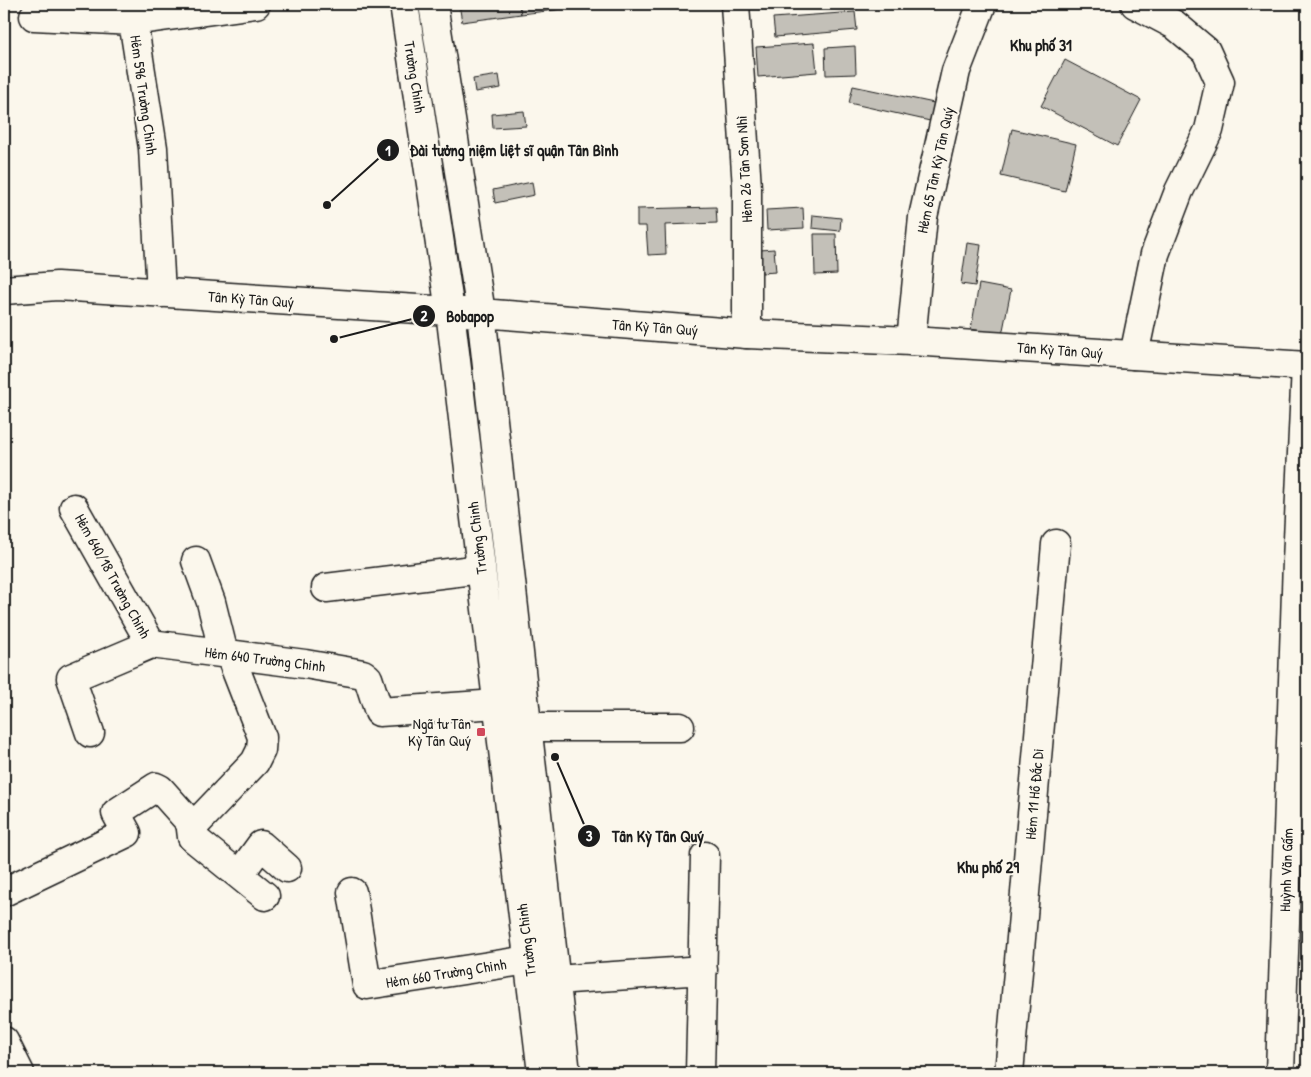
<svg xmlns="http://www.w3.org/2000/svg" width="1311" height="1077" viewBox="0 0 1311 1077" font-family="'Patrick Hand',sans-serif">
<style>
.building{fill:#c3c0b8;stroke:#1c1c1c}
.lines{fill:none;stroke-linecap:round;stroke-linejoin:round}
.minor-casing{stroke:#1c1c1c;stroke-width:31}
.major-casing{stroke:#1c1c1c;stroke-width:31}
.minor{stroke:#fbf7ec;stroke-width:28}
.major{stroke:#fbf7ec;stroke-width:28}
.poi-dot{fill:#d1495b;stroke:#fbf7ec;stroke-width:2}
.labels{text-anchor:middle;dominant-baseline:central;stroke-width:4;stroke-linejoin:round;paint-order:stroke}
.street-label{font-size:15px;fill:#1c1c1c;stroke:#fbf7ec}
.poi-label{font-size:15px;fill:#1c1c1c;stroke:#fbf7ec;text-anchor:end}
.neighbourhood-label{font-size:16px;font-weight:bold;fill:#1c1c1c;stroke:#fbf7ec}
.leader{fill:none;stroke:#1c1c1c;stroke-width:2}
.callout-dot{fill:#1c1c1c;stroke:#fbf7ec;stroke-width:2}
.mark-label{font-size:15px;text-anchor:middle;font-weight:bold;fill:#fff}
.callout-label{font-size:16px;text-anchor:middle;font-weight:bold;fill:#1c1c1c;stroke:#fbf7ec;stroke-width:4;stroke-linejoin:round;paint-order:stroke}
</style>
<rect width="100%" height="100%" fill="#fbf7ec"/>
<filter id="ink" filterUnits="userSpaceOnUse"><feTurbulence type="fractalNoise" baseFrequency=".02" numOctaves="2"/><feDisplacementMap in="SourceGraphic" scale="10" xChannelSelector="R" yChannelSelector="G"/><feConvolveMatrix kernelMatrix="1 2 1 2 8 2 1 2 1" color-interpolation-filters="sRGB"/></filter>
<g filter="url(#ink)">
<path class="building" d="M459 4H519L521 14 462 22Z
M519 4H554L555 10 521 14Z
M554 4H593L555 10Z
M855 12 857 30 775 37 773 18Z
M814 43 817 72 758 77 756 47Z
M855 46 856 74 826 75 825 48Z
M1065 60 1141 100 1117 146 1041 106Z
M499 75 501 88 475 92 473 79Z
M853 86 934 103 930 121 849 103Z
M524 111 526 126 493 128 492 114Z
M1012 129 1076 144 1065 191 1001 176Z
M532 182 534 195 495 203 493 190Z
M716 207 717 223 665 225 666 254 648 255 646 226H637V209Z
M803 208 804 228 767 230 766 210Z
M813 215 841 218 840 231 812 228Z
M814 234H836L837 274 815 275Z
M967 243 981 245 975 286 961 284Z
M774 249 776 272 762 273 760 250Z
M979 284 1011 290 1002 335 971 329Z"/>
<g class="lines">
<g class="minor-casing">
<path id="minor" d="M735 4 747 188V334
M34 16 133 21
M161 293 153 148 133 21 256 4
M911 341 923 217 956 71 982 4
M1134 355 1155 254 1179 191 1209 130 1220 82 1206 51 1175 25 1135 4
M74 508 151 644
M196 561 211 602 224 654
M326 588 481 569
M230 655 262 737 261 750 255 762 191 829 192 837 265 896
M527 727H680
M90 733 71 678 151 644 305 664 363 674 368 678 379 712 497 704
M239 875 261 845 287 868
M4 892 127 833 116 813 156 787 160 789 193 826
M352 892 367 985 528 960
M555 980 703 970
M700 1073 705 856
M1009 1073 1056 544
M1280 1073 1297 561 1306 366"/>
</g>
<g class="major-casing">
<path id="major" d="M404 4 450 311 542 1073
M433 4 481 313 566 1073
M4 290 57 286 481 313 747 334 911 341 1307 366
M4 1041 20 1073"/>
</g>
<use href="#minor" class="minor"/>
<use href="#major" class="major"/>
</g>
</g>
<rect class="poi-dot" x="476" y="727" width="10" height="10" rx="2.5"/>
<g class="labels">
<g class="street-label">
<text transform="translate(415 77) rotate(81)">Trường Chinh</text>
<text transform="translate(144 95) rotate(82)">Hẻm 596 Trường Chinh</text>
<text transform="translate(744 169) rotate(-93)">Hẻm 26 Tân Sơn Nhì</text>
<text transform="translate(935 170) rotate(-78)">Hẻm 65 Tân Kỳ Tân Quý</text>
<text transform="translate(251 299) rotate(4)">Tân Kỳ Tân Quý</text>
<text transform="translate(655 327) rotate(4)">Tân Kỳ Tân Quý</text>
<text transform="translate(1060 350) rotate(4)">Tân Kỳ Tân Quý</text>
<text transform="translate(477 538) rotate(-97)">Trường Chinh</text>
<text transform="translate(113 576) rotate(61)">Hẻm 640/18 Trường Chinh</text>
<text transform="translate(265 659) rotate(7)">Hẻm 640 Trường Chinh</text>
<text transform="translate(1034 794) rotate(-85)">Hẻm 11 Hồ Đắc Di</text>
<text transform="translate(1286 870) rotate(-88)">Huỳnh Văn Gấm</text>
<text transform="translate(526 940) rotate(-97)">Trường Chinh</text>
<text transform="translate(446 973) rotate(-9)">Hẻm 660 Trường Chinh</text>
</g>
<g class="poi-label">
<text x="471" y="723">Ngã tư Tân<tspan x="471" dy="17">Kỳ Tân Quý</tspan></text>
</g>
<g class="neighbourhood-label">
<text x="1041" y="45">Khu phố 31</text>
<text x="988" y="867">Khu phố 29</text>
</g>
</g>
<path class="leader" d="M327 205L388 150M334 339L424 316M555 757L589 836"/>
<g class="callout-dot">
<circle cx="327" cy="205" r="5"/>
<circle cx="334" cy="339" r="5"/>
<circle cx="555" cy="757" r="5"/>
<circle cx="388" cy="150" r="12"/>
<circle cx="424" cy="316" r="12"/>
<circle cx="589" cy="836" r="12"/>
</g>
<g class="mark-label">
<text x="388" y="156">1</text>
<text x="424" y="321">2</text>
<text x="589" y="841">3</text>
</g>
<g class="callout-label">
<text x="514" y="156">Đài tưởng niệm liệt sĩ quận Tân Bình</text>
<text x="470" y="322">Bobapop</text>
<text x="658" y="842">Tân Kỳ Tân Quý</text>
</g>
<rect width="1311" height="1077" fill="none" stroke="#fbf7ec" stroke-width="20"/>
<rect x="10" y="10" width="1291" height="1057" fill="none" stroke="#1c1c1c" stroke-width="2" filter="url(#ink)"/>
</svg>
